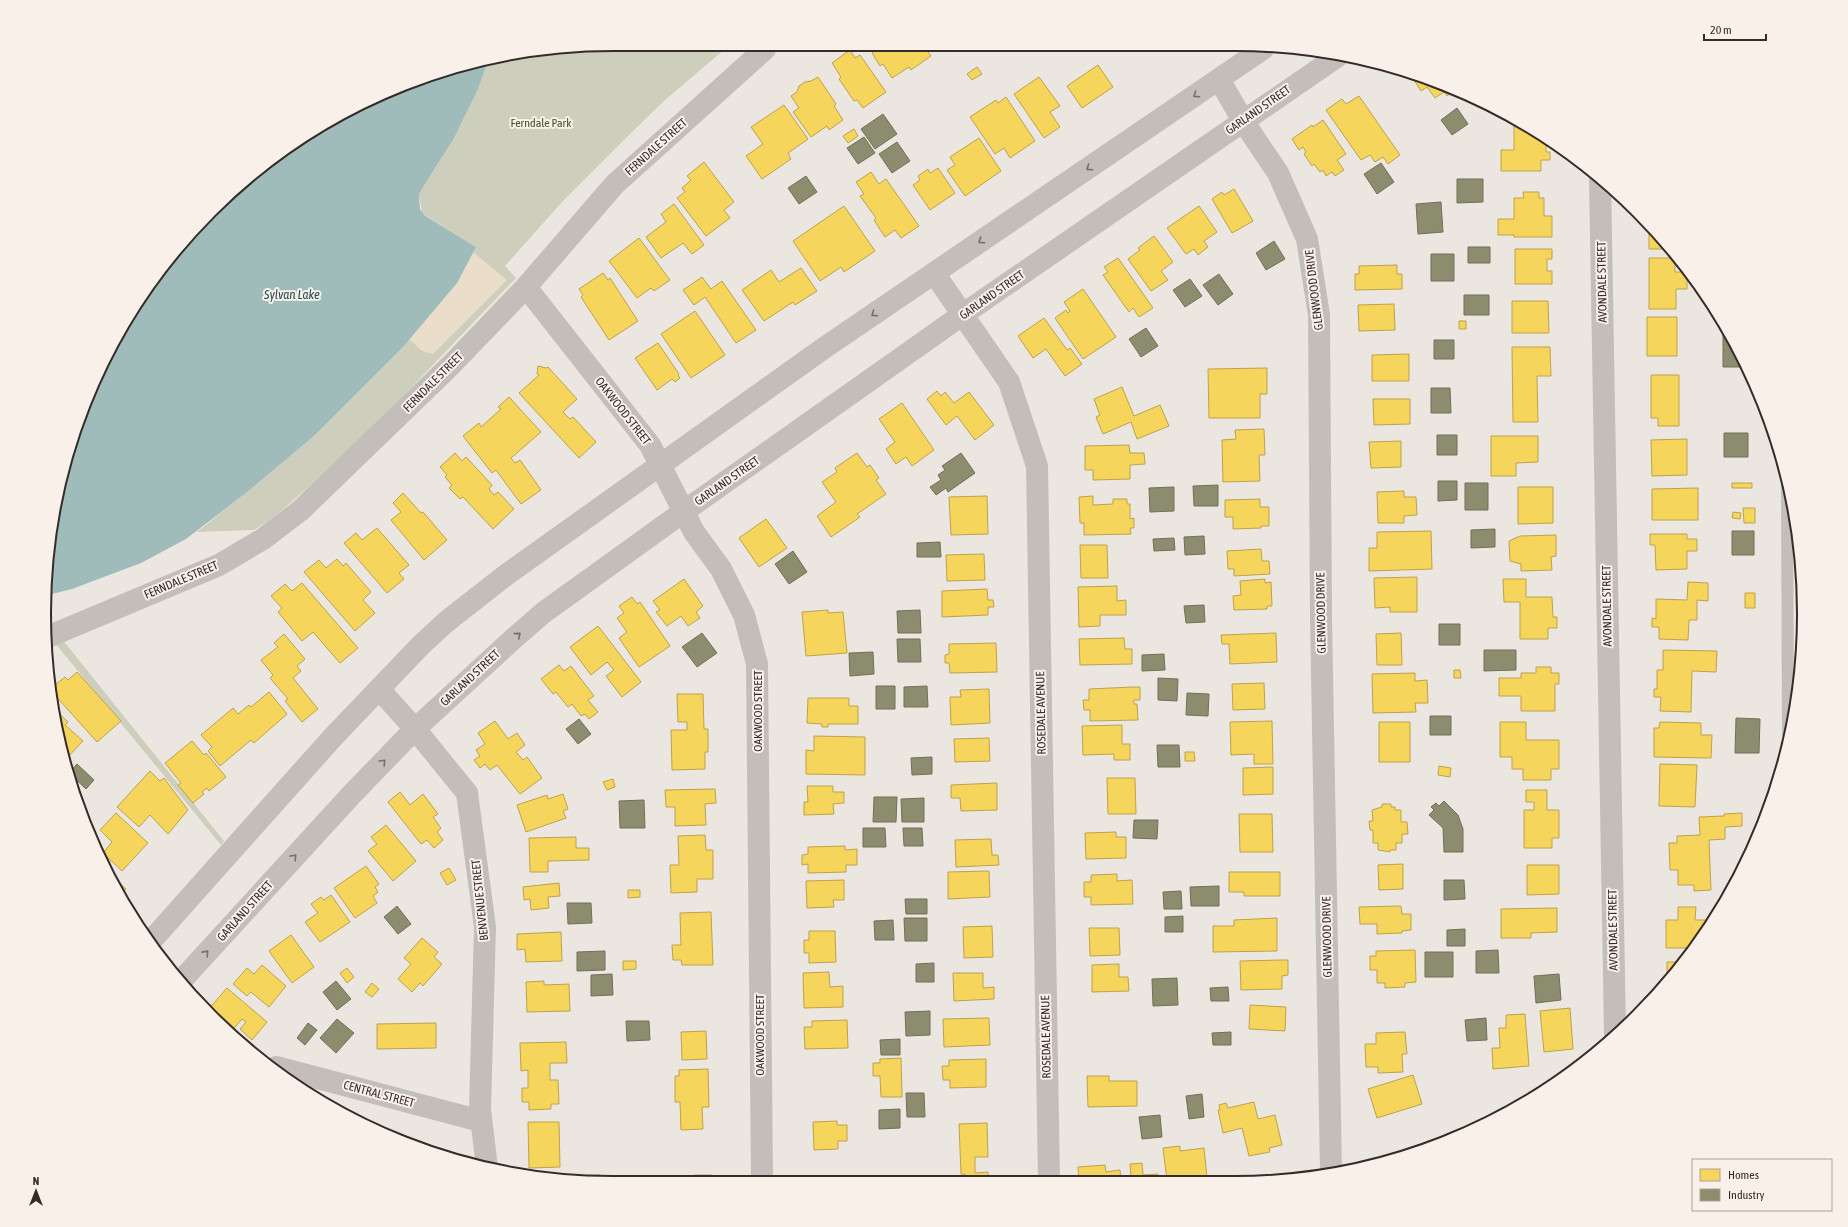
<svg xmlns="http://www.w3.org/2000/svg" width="1848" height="1227" viewBox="0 0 1848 1227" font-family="'Asap Condensed',sans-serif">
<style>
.green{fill:#cdcfbc}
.sand{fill:#eaddca}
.water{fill:#a0bcba}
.homes{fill:#f6d55c;stroke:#bca24d}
.industry{fill:#8c8c6e;stroke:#726f59}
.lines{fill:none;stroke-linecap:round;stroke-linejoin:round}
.service{stroke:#c4beba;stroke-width:12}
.minor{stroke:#c4beba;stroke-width:22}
.oneway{stroke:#756e6a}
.labels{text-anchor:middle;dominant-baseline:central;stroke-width:4;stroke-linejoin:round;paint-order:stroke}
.street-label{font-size:12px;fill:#352c29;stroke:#f8f0e9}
.park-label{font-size:12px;fill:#45502f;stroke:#f8f0e9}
.water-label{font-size:13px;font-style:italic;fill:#225152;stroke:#f8f0e9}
.rim{fill:none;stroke:#352c29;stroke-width:2}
</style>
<rect width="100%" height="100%" fill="#ece6e1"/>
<path class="green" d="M539 49H725L665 100 631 133 563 201 505 266 516 278 386 414 322 475 273 518 254 530 197 532 246 493 314 436 403 347 473 252 476 247 422 213 419 194C447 152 471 109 488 61Z
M62 639 224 841 221 845 54 642Z"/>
<path class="sand" d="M473 252 507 280 433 354 422 351 409 339 457 283Z"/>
<path class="water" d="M488 61 477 91 454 138 419 194 420 209 424 215 476 247 457 283 403 347 314 436 246 493 186 539 141 563 72 589 52 594 45 593V576L55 502 87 396 162 267 211 211 297 140 431 74Z"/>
<path class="homes" d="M872 49H926L931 56 911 70 909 67 892 78 883 64 880 66 872 53 874 52Z
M850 50 855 58 860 55 886 92 863 108 857 100 854 101 839 79 841 77 832 63Z
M1098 65 1113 87 1082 108 1067 86Z
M977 67 982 74 972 80 967 74Z
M1419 75 1455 90 1447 96 1444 92 1435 98 1427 87 1421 91 1414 80 1420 76Z
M818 77 836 104 834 106 843 120 829 130 827 126 811 137 793 112 799 108 791 96 797 92 799 86 805 82 811 81Z
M1039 77 1060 106 1050 112 1060 127 1044 138 1014 94Z
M1359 96 1400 155 1388 164 1383 157 1375 162 1370 155 1361 160 1326 110 1342 99 1346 104Z
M1006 97 1035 141 1010 158 1004 148 995 154 970 117 996 100 998 103Z
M784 105 808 139 788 153 791 159 762 179 746 156 763 144 751 127Z
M1323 120 1346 154 1337 160 1344 170 1335 176 1332 172 1326 176 1323 170 1320 172 1314 164 1312 166 1304 154 1306 152 1303 147 1299 150 1292 139 1312 125 1313 127Z
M1514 121 1546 142V152H1550V160H1541V171H1501V150H1514Z
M854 129 858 136 848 143 843 136Z
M979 138 1001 171 965 196 947 170 955 165 950 157Z
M704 162 734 202 724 210 730 218 706 236 677 198 685 192 682 188 691 180 687 176Z
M938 168 955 193 930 210 913 185 920 180 918 176 928 169 930 173Z
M871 172 879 184 886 179 919 226 901 238 895 230 885 237 874 220 876 218 860 196 864 194 856 182Z
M1234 189 1253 221 1232 233 1212 199 1222 192 1224 195Z
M1523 192H1539V198H1544V216H1552V237H1514V235H1498V219H1514V198H1524Z
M674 204 704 245 692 254 683 243 661 258 646 237 666 222 661 214Z
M844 206 875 251 844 272 841 267 820 281 793 241Z
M1199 206 1217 232 1204 241 1208 247 1198 255 1194 249 1186 254 1167 228Z
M1649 227 1670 249H1649Z
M1154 236 1173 262 1161 271 1168 280 1151 291 1128 259 1140 250 1138 248Z
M639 238 670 280 654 291 651 288 637 298 609 261Z
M1515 249H1552V259H1547V271H1552V284H1515Z
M1118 258 1153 308 1139 317 1133 308 1129 312 1103 275 1108 272 1104 267Z
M1649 258H1675V272H1687V289H1676V309H1649Z
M1397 265V274H1402V289L1355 290V274H1359V266Z
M801 268 817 291 795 305 793 302 764 321 742 290 771 270 779 282Z
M603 273 608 280 610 278 638 321 609 340 581 297 583 295 579 289Z
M702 277 711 289 722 281 756 330 736 343 705 297 694 305 683 290Z
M1083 289 1116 337 1083 359 1055 318 1066 310 1068 313 1070 311 1064 302Z
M1512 301H1548L1549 333H1512Z
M1394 304 1395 330 1359 331 1358 305Z
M695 311 725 355 691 378 661 334Z
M1647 317H1677V356H1647Z
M1044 318 1067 350 1070 348 1082 364 1065 376 1046 349 1033 358 1018 336Z
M1459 321H1466V329H1459Z
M658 343 679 374 678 375 680 378 675 382 672 379 657 390 635 358Z
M1512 347H1550L1551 376H1537L1538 422H1513Z
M1409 354V381H1372V355Z
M538 366 546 368 548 367 577 399 563 412 570 419 573 417 596 442 579 458 519 393 539 375 537 374Z
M1267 368V394H1260V418H1209L1208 369Z
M1651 375H1679V426H1658V418H1651Z
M1122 387 1134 416 1160 405 1169 426 1137 439 1131 422 1103 434 1096 417 1100 415 1094 399Z
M937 391 941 396 945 392 954 403 969 392 994 425 975 440 957 416 946 425 927 399Z
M509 397 541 432 511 458 515 463 520 460 541 490 521 504 496 470 492 473 463 436 479 423 481 427 501 409 498 407Z
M1373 399H1410V424L1374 425Z
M902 403 934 450 912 466 906 457 896 464 886 449 895 442 879 419Z
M1264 429 1265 455H1259L1260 481 1223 482 1222 440 1236 439 1235 430Z
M1491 436H1538V462L1516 463V476H1491Z
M1687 439V475L1652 476 1651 440Z
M1401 441V467L1371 468 1369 442Z
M1129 445 1130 453H1144L1145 464 1130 465V479L1093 480V470H1085V446Z
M455 453 462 461 466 457 492 485 489 489 494 495 498 492 514 509 493 529 463 497 460 499 449 488 452 485 445 477 447 475 440 467Z
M857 453 867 467 870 465 879 478 876 480 886 494 857 514 860 517 831 537 817 516 836 502 822 482 837 472 835 468Z
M1732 483H1752V488H1732Z
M1518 487H1553V523L1518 524Z
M1698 488V520H1652V489Z
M1404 491V497H1416L1417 515 1404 516V523H1378L1377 492Z
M403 493 421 513 423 512 447 540 424 560 391 520 401 512 393 503Z
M987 496 988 534 951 535 949 497Z
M1093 496V505L1113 504V499H1127V504H1130V519L1134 518V528H1130L1131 534 1084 535V523H1080L1079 497Z
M1260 499V507H1269V526H1261V528L1233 529V517H1225V500Z
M1743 508H1755V523H1744Z
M1733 512 1741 513 1740 519 1732 518Z
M766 519 787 548 759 567 739 538Z
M377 528 409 565 399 573 404 579 387 593 344 543 356 533 362 540Z
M1431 531 1432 569 1369 571V548H1377V532Z
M1650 534H1687V539H1697V551H1687V569L1656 570 1655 545H1650Z
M1556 535V556L1551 557 1552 570 1521 571V564L1510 561 1509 541 1520 536Z
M1080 545H1107L1108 578H1081Z
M1261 549 1262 561H1269L1270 574 1234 576V569H1228L1227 551Z
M984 554 985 580 947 581 946 555Z
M337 559 343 566 346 563 371 592 363 600 375 613 355 631 304 572 319 560 326 568Z
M1417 577V612H1390V607L1375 608 1374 578Z
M684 579 703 606 696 612 700 618 688 626 681 616 667 626 656 612 660 610 653 601Z
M1265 579V583L1271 582 1272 606H1267V609L1234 610 1233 596 1241 595 1240 581Z
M1503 579H1526V597H1552L1553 617H1557V628H1548V639H1520V602H1504Z
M1688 582 1708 583V601L1697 600V620H1689L1688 640 1659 639V627H1652V618L1656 619V599L1687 600Z
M302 583 358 648 340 663 313 632 302 641 278 612 282 608 271 596 285 584 292 591Z
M1117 586V601L1126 600V615H1100V626L1079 627 1078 587Z
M987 589 988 600H993L994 607H988V615L942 617V591Z
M1745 593H1755V608H1745Z
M632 597 637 604 640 602 670 646 639 667 619 638 627 632 617 618 624 613 619 606Z
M828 610V613L843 612 847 653 806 656 802 612Z
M598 626 641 682 622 697 606 676 614 670 607 662 591 675 570 647Z
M1276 633 1277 662 1230 664 1229 644H1222L1221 635Z
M1401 633 1402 665H1377L1376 634Z
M284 634 305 659 297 666 301 671 293 678 318 709 302 722 285 701 288 699 270 678 273 675 261 660 278 647 274 643Z
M1124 638 1125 649H1132V664L1080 665 1079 639Z
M996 643 997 672 950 673 949 663H945V655L949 654V644Z
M1663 650 1717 651 1716 672 1692 671 1691 712 1660 711 1661 697H1654V689H1657V670H1663Z
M559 665 564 671 571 666 594 696 588 700 598 712 589 719 585 714 581 716 572 704 568 707 556 692 553 694 541 679Z
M1536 667H1551V673H1559V684H1555V711H1521V696H1499V678H1521V673H1536Z
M1454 670H1460L1461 678H1454Z
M77 672 121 721 97 742 52 692 51 688 65 677 68 680Z
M1415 673V681L1427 680 1428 703H1415L1416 712 1373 713 1372 674Z
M1264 683 1265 709 1233 710 1232 684Z
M1133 687H1140V700H1134V704H1137L1138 720 1090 721V710H1084L1083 700H1089V689Z
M989 689 990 723 951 725 950 697H961L960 690Z
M269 692 287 714 254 743 251 740 220 766 208 751 212 747 201 735 233 708 238 714 249 705 251 707Z
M677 694H703L704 729H708V752H705V769L672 770 671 730H687V722H678Z
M808 698H849V706H858V724H828V727H822V724L807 723Z
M57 712 68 722 65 725 83 741 65 760 63 758 56 713Z
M495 721 508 739 517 733 525 745 516 752 523 760 527 757 542 778 520 794 497 765 490 770 485 764 480 768 474 760 480 756 476 750 485 744 478 733Z
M1272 721 1273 764H1254V754L1231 755 1230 722Z
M1379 722H1410V762H1379Z
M1500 722H1526V740H1559V769H1551V780H1523V769H1512V757H1500Z
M1660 722 1701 723V735H1712L1711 758 1654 757V728H1659Z
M1122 725V744H1130V760H1114V754L1083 755 1082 726Z
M814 736 865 737V775L806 774V750L814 751Z
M989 738 990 761 955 762 954 739Z
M192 741 204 755 206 753 226 777 209 791 207 788 202 792 204 794 193 803 178 785 181 783 165 763Z
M1185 752H1194L1195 761H1185Z
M1660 764 1697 765 1695 807 1659 806Z
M1439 766 1451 768 1450 777 1438 775Z
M1273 767V794L1243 795V768Z
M150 771 160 781 164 778 188 810 168 834 150 815 139 827 117 807Z
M1107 778H1135L1136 814H1108Z
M613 779 615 787 607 790 603 782Z
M997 783V810L961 811 960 798H951V785Z
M807 786H833V792H844V803L833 804 834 814 804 815V802H808Z
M715 789 716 803 705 804 706 825 675 826V807H666L665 790Z
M1526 790H1547V810H1559V838H1552V848H1524V810H1534V802H1526Z
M400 792 410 805 423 794 438 814 433 817 441 828 437 832 443 840 434 848 427 840 421 844 388 802Z
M563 794 568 809 563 811 566 818 526 832 517 805 547 795 548 799Z
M1382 804H1391V807H1395V810H1401V822H1407L1408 834H1402V843H1396V850H1390V852L1378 850V843H1373V830H1370L1369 821H1373L1372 810 1382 807Z
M116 813 148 843 122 871 103 853 112 842 100 830Z
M1742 813V826L1725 827V839L1709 840 1711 890 1694 891V885H1678V870H1670L1669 843H1677V836L1700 835 1699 817 1724 816V814Z
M1239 814H1272L1273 852H1240Z
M386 825 416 861 393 881 368 851 377 844 371 837Z
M1116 832V837H1126V858L1086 859 1085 833Z
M705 835 706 850H713V879H697V892L671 893 670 865H679L678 836Z
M576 837V848H589V860L548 861V872H530L529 838Z
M991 839 992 855H998L999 865 956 867 955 840Z
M845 846V850L857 849V865H846V872L808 873V864L802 865V855L808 854V847Z
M1403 864V889L1379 890 1378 865Z
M1527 865H1559V894L1527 895Z
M366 866 379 884 375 887 378 892 373 896 377 903 355 918 334 888Z
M449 868 456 880 447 885 440 873Z
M989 871 990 897 948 899V872Z
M1229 872H1280V896H1244V892H1229Z
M1117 874V881L1132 880 1133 904 1091 905V897H1084V882H1091V875Z
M111 875 126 889 119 896Z
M844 880V900H833L834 907 807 908 806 881Z
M559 883 560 896 548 897 549 908 531 910 530 899 524 900 523 887Z
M628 890H640V897L628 898Z
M331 895 350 922 320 942 305 922 318 913 311 904 321 897 324 900Z
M1401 906 1402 914H1411V930L1402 931V933L1377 934V924H1360L1359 907Z
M1678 907H1696L1695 920H1709V925L1692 948H1666V920H1678Z
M1557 908V932L1531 933V938H1501V909Z
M711 912 713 965H682L681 960H673L672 945H681L680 913Z
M1277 918V951L1213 952V926H1234V920Z
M992 926 993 957 964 958 963 927Z
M1089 928H1119L1120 955 1090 956Z
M809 931H835L836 962 809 963V953H804V940H809Z
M561 932 562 961 526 962 525 949 517 950V934Z
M291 935 314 967 292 983 269 951Z
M422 938 438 952 434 957 442 964 423 986 420 983 412 992 398 979 411 964 404 958Z
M1415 950 1416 982 1405 983V987L1385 988V983H1377V970H1370V956H1376V951Z
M1282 960H1288V975L1282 976V989L1241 990 1240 961Z
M623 961H636V969L623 970Z
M1667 962H1682L1667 983Z
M1119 964V977H1128L1129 991 1092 992V965Z
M262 965 286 986 269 1007 251 992 247 996 233 984 247 968 254 974Z
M347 968 354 977 347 983 340 973Z
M829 972 830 987 843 986V1007L804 1008 803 973Z
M953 973H983V988L994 987V999L954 1001Z
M544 981V985L569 984 570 1011 527 1012 526 982Z
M372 983 379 989 372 997 365 992Z
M227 988 267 1022 252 1040 240 1029 246 1022 242 1019 230 1033 207 1011Z
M1250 1005 1286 1007 1285 1031 1249 1029Z
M1570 1008 1573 1049 1544 1052 1540 1011Z
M1525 1014 1529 1066 1493 1069 1492 1048H1500L1499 1028H1506V1015Z
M989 1018 990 1045 944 1047 943 1019Z
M847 1020 848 1048 805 1049 804 1027H812V1021Z
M436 1023V1048L377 1049V1024Z
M706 1031 707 1059 682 1060 681 1032Z
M1405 1032 1407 1054H1402L1403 1072 1378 1073V1067H1366L1365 1044H1376V1033Z
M566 1042 567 1063H550V1080H558L559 1104H551V1109L529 1110V1102H522V1088H528V1070L521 1071 520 1043Z
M901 1058 902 1097H881L880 1076H873V1063H880V1059Z
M986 1059V1087L950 1088V1080H943L942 1066H949V1060Z
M708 1069 709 1107H702L703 1129 681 1130 680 1102H675V1076H679V1070Z
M1413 1075 1422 1104 1377 1118 1368 1089Z
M1087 1076H1109V1081H1137V1106L1088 1107Z
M1254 1102 1258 1119 1275 1115 1282 1145 1269 1148 1270 1152 1249 1156 1242 1128 1223 1133 1218 1110H1220L1219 1105 1226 1103 1228 1108Z
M837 1121V1125H847V1141H838V1149L814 1150 813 1122Z
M528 1122H559L560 1167 529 1168Z
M987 1123 988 1157H975V1173L988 1172V1180H965V1174H961L959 1124Z
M1180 1146V1151L1204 1148 1207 1177 1167 1181 1163 1148Z
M1142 1163 1143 1175 1158 1174 1159 1181H1126V1177L1131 1176 1130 1164Z
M1105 1165 1106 1172 1120 1170 1121 1181H1079L1078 1167Z
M600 1175V1178L532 1177Z
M694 1175H712V1179H694Z"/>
<path class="industry" d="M1457 108 1468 124 1452 135 1441 120Z
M883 114 897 134 875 149 861 129Z
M864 137 875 153 858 164 847 148Z
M897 142 910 161 892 173 879 154Z
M1381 163 1394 182 1377 194 1364 174Z
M806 176 817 192 799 204 788 188Z
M1457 179H1483V202L1457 203Z
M1441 202 1443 232 1418 234 1416 204Z
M1274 241 1285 259 1266 270 1256 253Z
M1468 247H1490V263H1468Z
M1431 254H1454V281H1431Z
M1219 274 1233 294 1218 305 1203 285Z
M1190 279 1202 296 1185 307 1173 290Z
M1464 295H1489V315H1464Z
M1146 328 1158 346 1141 357 1129 339Z
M1723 335H1728L1747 367H1723Z
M1434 340H1454V359H1434Z
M1431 388H1450L1451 413H1431Z
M1724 433H1748V457H1724Z
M1437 435H1457V455H1437Z
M961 453 975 473 948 492 946 488 936 495 930 487 941 480 938 475 945 470 942 466Z
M1438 481H1457V500L1438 501Z
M1465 483H1488V510H1465Z
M1218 485V506H1194L1193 486Z
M1174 487V511L1150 512 1149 488Z
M1495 529V547L1471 548V530Z
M1732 531H1754V555H1732Z
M1204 536 1205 554 1185 555 1184 537Z
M1174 538 1175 550 1154 551 1153 539Z
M940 542 941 557H917V543Z
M793 551 807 572 789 584 775 564Z
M1204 605 1205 622 1186 623 1184 606Z
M920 610 921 633H898L897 611Z
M1439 624H1460V645H1439Z
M702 633 717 653 697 667 682 647Z
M897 639H920L921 662H898Z
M1484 650H1516V670L1484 671Z
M873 652 874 674 850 676 849 653Z
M1164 654 1165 670 1142 671V655Z
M1158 678 1178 679 1177 701 1158 700Z
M876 686H895V709H876Z
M927 686 928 707H904V687Z
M1187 693 1209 694 1208 716 1186 715Z
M1430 716H1451V735H1430Z
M1736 718 1760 719 1759 753H1735Z
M579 719 591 734 578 744 566 729Z
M1157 745H1179L1180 767H1158Z
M932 757V774L912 775 911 758Z
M77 764 94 780 86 789 69 773Z
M874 797H897L896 822H873Z
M924 798V822H902L901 799Z
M644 800 645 828H620L619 801Z
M1444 801 1458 815 1463 829V852H1444L1443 828 1429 815 1434 810 1431 807 1436 803 1439 806Z
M1134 820H1158L1157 839 1133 838Z
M863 828H885L886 847H863Z
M903 828H922L923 846H904Z
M1444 880H1464L1465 899 1444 900Z
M1219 886V906H1191L1190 887Z
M1181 891 1182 909H1164L1163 892Z
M905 899H927V914H906Z
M567 903H591L592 923 568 924Z
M397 906 411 924 398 934 384 917Z
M1183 916V932H1165V917Z
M904 918H927V941H905Z
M893 920 894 940H875L874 921Z
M1465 929V946H1447V930Z
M1498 950 1499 973H1476V951Z
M605 951V970L577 971V952Z
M1425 952H1453V977H1425Z
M934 963V982H916V964Z
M612 974 613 995 591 996V975Z
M1559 974 1561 1000 1536 1003 1534 976Z
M1177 978 1178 1005 1153 1006 1152 979Z
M336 981 351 999 337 1010 323 992Z
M1228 987 1229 1001H1211L1210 988Z
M930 1011V1035L906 1036 905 1012Z
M1486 1018 1487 1040 1467 1041 1465 1020Z
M337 1019 354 1033 336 1053 320 1038Z
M626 1021H649L650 1040 627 1041Z
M308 1023 317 1030 305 1045 297 1038Z
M1231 1032V1045H1213L1212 1033Z
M900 1039V1055H881L880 1040Z
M906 1093H924L925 1117H907Z
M1202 1094 1204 1117 1189 1119 1186 1096Z
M900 1109V1128L879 1129V1110Z
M1160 1115 1162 1137 1142 1139 1139 1117Z"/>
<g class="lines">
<path class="service" d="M1787 483 1788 735"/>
<path class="minor" d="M1219 79 1243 121 1278 173 1307 239 1319 315 1321 617 1331 1172
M1600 179 1615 1034
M934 273 1009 382 1037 466 1049 1181
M526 287 650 445 694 532 721 569 744 615 757 664 762 1179
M45 638 219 565 263 539 301 510 451 365 526 287 615 184 765 49
M379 689 415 729 467 793 485 927 480 1109 487 1168
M151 941 333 737 421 645 446 622 506 575 824 348 1263 49
M180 982 353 793 415 729 512 640 543 613 683 512 962 315 1338 56
M276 1067 481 1121"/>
</g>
<defs><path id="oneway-chevron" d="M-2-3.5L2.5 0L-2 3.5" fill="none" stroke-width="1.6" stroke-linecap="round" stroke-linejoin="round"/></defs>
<g class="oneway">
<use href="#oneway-chevron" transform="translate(1196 95) rotate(146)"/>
<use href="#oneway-chevron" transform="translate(1089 168) rotate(146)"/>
<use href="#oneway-chevron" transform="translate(981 241) rotate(146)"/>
<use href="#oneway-chevron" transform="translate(874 314) rotate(146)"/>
<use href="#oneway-chevron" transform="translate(518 635) rotate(-40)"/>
<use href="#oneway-chevron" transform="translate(383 762) rotate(-46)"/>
<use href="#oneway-chevron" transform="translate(294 857) rotate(-47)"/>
<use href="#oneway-chevron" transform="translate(206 953) rotate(-48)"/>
</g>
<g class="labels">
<g class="street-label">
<text transform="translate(1258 110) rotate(-35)">GARLAND STREET</text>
<text transform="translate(656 147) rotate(-42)">FERNDALE STREET</text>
<text transform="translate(1602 282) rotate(-91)">AVONDALE STREET</text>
<text transform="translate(1314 290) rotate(-97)">GLENWOOD DRIVE</text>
<text transform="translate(992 295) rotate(-35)">GARLAND STREET</text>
<text transform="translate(433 382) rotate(-45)">FERNDALE STREET</text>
<text transform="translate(623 411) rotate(52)">OAKWOOD STREET</text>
<text transform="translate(727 481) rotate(-35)">GARLAND STREET</text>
<text transform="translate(181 580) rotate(-23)">FERNDALE STREET</text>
<text transform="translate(1607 606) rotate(-91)">AVONDALE STREET</text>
<text transform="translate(1321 613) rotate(-91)">GLENWOOD DRIVE</text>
<text transform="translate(470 678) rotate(-43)">GARLAND STREET</text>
<text transform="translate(758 711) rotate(-90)">OAKWOOD STREET</text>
<text transform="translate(1041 713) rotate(-91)">ROSEDALE AVENUE</text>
<text transform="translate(480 900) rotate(-96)">BENVENUE STREET</text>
<text transform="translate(245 911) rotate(-48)">GARLAND STREET</text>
<text transform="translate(1613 930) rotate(-91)">AVONDALE STREET</text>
<text transform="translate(1327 937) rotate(-91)">GLENWOOD DRIVE</text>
<text transform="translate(760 1035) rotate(-90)">OAKWOOD STREET</text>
<text transform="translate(1046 1037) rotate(-91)">ROSEDALE AVENUE</text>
<text transform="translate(379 1094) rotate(15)">CENTRAL STREET</text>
</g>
<g class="park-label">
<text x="541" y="123">Ferndale Park</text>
</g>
<g class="water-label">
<text x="292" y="294">Sylvan Lake</text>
</g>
</g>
<path d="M0 0H1848V1227H0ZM613 51H1235A562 562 0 0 1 1797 613V614A562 562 0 0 1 1235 1176H613A562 562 0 0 1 51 614V613A562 562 0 0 1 613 51Z" fill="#f8f0e9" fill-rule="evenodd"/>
<path class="rim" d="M613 51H1235A562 562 0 0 1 1797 613V614A562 562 0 0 1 1235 1176H613A562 562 0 0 1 51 614V613A562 562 0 0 1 613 51Z"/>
<rect x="1692" y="1159" width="140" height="52" fill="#f8f0e9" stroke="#aaa29c"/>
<rect x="1700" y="1169" width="20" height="12" fill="#f6d55c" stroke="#aaa29c"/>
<text x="1728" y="1179" font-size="12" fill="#352c29">Homes</text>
<rect x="1700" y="1189" width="20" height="12" fill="#8c8c6e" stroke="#aaa29c"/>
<text x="1728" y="1199" font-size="12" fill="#352c29">Industry</text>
<g transform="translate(36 1191)" stroke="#f8f0e9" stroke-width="3" paint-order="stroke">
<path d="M0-3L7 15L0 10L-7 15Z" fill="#352c29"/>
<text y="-6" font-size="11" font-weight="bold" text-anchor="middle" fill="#352c29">N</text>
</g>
<path d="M1704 34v6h62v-6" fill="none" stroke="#352c29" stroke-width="2"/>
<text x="1710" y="34" font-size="12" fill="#352c29" stroke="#f8f0e9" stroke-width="3" paint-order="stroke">20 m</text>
</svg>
